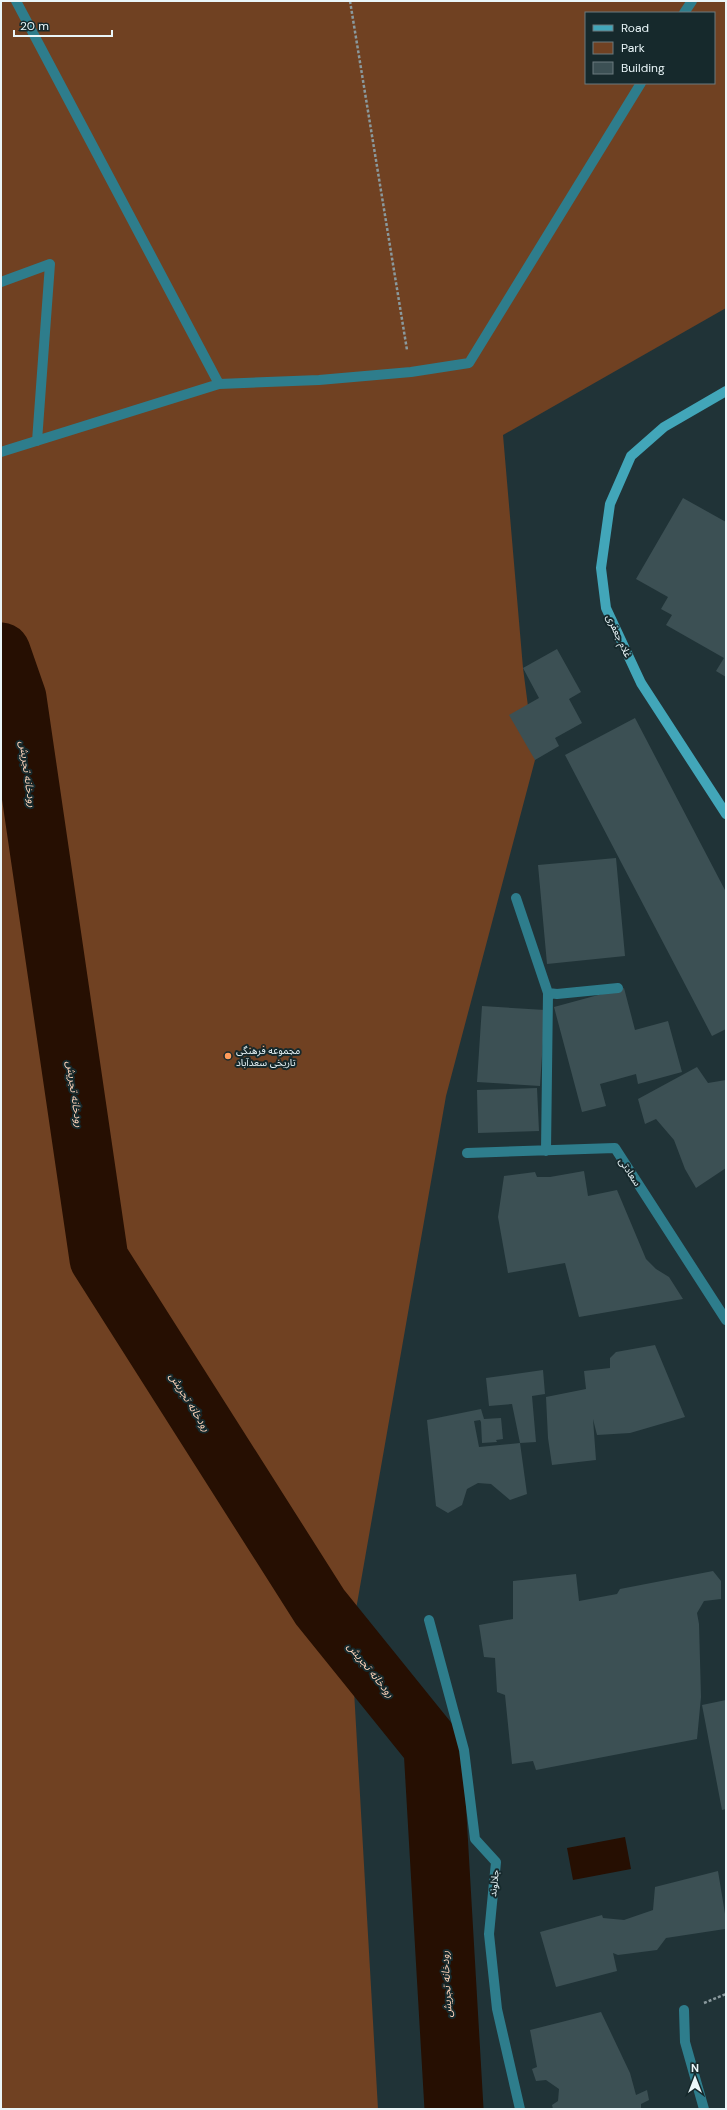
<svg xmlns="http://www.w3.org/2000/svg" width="727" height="2110" viewBox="0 0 727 2110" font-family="'DM Sans','Noto Sans Arabic',sans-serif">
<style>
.green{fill:#704122;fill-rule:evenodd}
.water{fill:#260f02}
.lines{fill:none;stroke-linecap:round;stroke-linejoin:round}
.river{stroke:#260f02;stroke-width:59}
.building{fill:#3c5054}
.path{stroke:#8a999d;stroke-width:2.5;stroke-dasharray:3 2;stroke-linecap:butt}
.service{stroke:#2e7d8c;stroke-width:10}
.minor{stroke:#2e7d8c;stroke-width:10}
.secondary{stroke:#42a6b9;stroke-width:10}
.poi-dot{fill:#ff9b5a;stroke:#16292c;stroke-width:1.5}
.labels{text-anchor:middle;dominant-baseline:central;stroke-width:4;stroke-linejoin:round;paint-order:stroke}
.street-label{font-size:10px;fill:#eaf6f9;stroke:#16292c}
.poi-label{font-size:10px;fill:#eaf6f9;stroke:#16292c;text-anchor:start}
.water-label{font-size:11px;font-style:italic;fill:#fcd2b9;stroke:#16292c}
</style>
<rect width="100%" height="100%" fill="#203337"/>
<path class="green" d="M1 1H726V308L503 435 523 668 535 760 446 1096 351 1638 378 2109H1ZM586 13H714V83H586Z"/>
<path class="water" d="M625 1837 631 1869 573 1880 567 1848Z"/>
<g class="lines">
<path class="river" d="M1 652 17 698 99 1259 320 1607 433 1747 454 2109"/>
</g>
<path class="building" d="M683 498 726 522V677L716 671 724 658 666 625 672 615 661 609 668 597 636 579Z
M557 649 581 692 569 699 582 723 555 738 559 746 535 760 509 715 539 698 523 668Z
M635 718 726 892V1029L712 1036 565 755Z
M616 858 625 956 547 964 538 865Z
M624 988 635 1030 668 1021 682 1072 638 1084 636 1074 600 1084 606 1106 582 1112 554 1007Z
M482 1006 545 1010 540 1086 477 1082Z
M697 1067 708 1083 726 1080V1168L696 1188 685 1169 674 1140 656 1119 645 1124 638 1099Z
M537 1088 539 1131 478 1133 477 1090Z
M584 1171 588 1196 617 1190 646 1259 656 1269 669 1277 683 1299 579 1317 565 1263 508 1273 498 1217 504 1176 535 1172 537 1177H550Z
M655 1345 685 1417 630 1433 597 1435 593 1419 596 1460 552 1465 548 1438 546 1397 586 1389 584 1371 610 1368V1358L616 1352Z
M543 1370 545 1394 532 1396 536 1442 520 1443 512 1404 489 1406 486 1378Z
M481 1409 484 1419 501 1418 503 1439 496 1440 497 1442 482 1443 481 1422 480 1420 474 1421 479 1447 520 1443 527 1494 510 1500 491 1484 478 1483 467 1489 462 1505 448 1513 436 1506 427 1420Z
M713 1571 721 1581V1599L704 1601 697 1613 699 1624 701 1697 697 1739 536 1770 533 1761 512 1764 505 1695 497 1692 495 1658 484 1657 479 1625 513 1619V1581L576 1574 579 1601 617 1594 620 1589Z
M726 1700V1809L722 1810 702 1705Z
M718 1871 726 1920 725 1929 666 1938 657 1950 618 1955 613 1953 617 1971 556 1987 540 1932 602 1915 603 1918 624 1920 653 1910 655 1887Z
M601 2012 630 2073 636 2095 647 2090 649 2100 641 2104V2109H553L552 2105 558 2101 559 2089 546 2080 536 2081 532 2069 537 2067 530 2030Z"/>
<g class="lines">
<path class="path" d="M350 1 407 350
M704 2003 726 1994"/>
<path class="service" d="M16 1 219 384
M684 13 692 1
M1 282 50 264 37 441
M1 452 219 384 319 380 411 372 469 363 641 83"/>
<path class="minor" d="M516 898 548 993 546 1151
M548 993 557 994 618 988
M467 1153 615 1148 726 1320
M429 1620 464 1750 475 1839 496 1862 489 1934 497 2009 520 2109
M684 2010 685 2042 704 2109"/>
<path class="secondary" d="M726 391 664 427 631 456 610 504 601 568 606 608 641 683 726 814"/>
</g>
<circle class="poi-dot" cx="228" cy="1056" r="4"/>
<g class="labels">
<g class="street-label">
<text transform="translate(619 636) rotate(65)">غلام جعفری</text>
<text transform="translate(630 1172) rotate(57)">سعادتی</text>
<text transform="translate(494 1883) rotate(-84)">جلالوند</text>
</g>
<g class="poi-label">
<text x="236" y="1050">مجموعه فرهنگی<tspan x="236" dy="12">تاریخی سعدآباد</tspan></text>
</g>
<g class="water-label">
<text transform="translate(28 774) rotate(82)">رودخانه تجریش</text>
<text transform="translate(75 1094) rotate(82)">رودخانه تجریش</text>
<text transform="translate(190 1402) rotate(58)">رودخانه تجریش</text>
<text transform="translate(371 1670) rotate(51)">رودخانه تجریش</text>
<text transform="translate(446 1984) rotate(-93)">رودخانه تجریش</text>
</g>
</g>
<rect width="727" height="2110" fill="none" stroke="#eaf6f9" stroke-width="4"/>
<rect x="585" y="12" width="130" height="72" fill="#16292c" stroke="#6b7b7e"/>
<rect x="593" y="25" width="20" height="6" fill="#42a6b9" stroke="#6b7b7e"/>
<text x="621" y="32" font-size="12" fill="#eaf6f9">Road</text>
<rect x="593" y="42" width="20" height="12" fill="#704122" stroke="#6b7b7e"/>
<text x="621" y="52" font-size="12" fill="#eaf6f9">Park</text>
<rect x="593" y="62" width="20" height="12" fill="#3c5054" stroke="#6b7b7e"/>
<text x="621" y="72" font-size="12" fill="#eaf6f9">Building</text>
<g transform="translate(695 2078)" stroke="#16292c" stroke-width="3" paint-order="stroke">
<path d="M0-3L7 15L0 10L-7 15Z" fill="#eaf6f9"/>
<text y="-6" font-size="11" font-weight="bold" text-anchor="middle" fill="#eaf6f9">N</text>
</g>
<path d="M14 30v6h98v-6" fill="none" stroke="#eaf6f9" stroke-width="2"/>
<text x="20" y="30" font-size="12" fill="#eaf6f9" stroke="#16292c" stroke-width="3" paint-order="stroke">20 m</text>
</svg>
